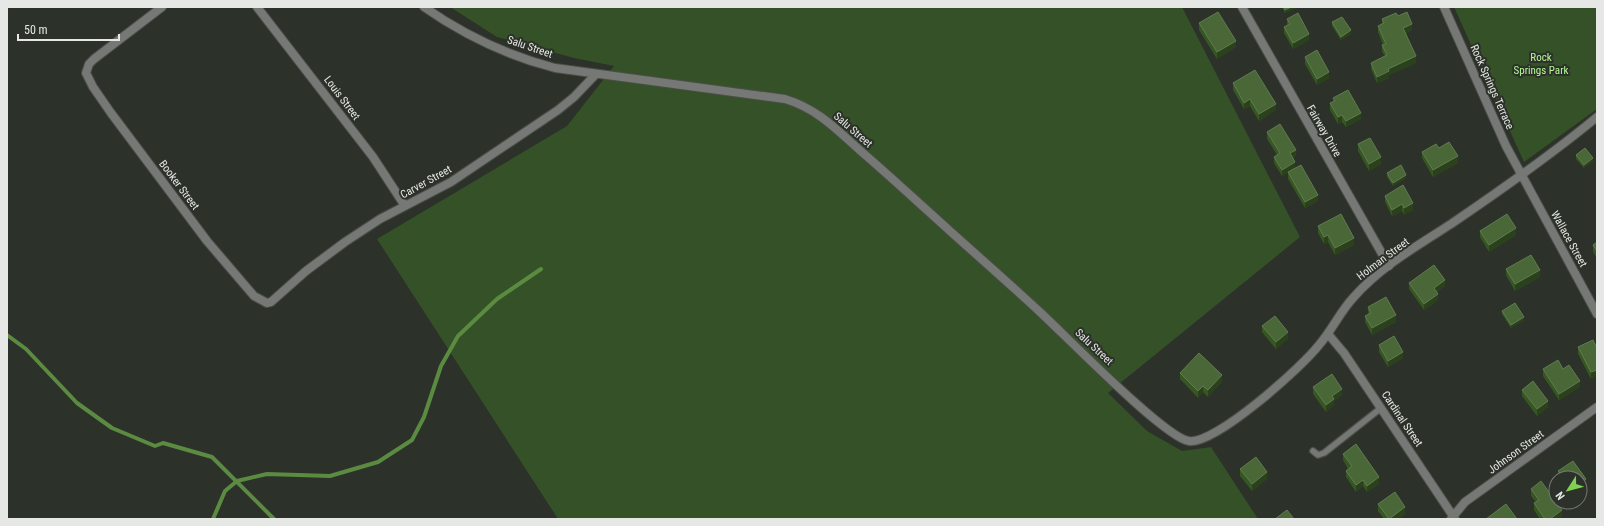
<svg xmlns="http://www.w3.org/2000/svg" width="1604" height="526" viewBox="0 0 1604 526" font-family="'Roboto Condensed',sans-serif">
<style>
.green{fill:#355127}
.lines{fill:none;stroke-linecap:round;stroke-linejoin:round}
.stream{stroke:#5b8b41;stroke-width:4}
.lane-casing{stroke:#4a4e48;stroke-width:8}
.street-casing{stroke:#4a4e48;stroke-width:10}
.lane{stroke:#757874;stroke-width:5.5}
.street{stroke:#757874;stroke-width:8}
.wall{fill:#365722}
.shaded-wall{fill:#2a411c}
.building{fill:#496737;stroke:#617b52}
.labels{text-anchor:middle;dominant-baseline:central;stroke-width:4;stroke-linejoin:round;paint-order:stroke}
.street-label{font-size:11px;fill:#e5e8e4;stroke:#2c312a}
.park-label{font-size:11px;fill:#b5f893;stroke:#2c312a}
</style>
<rect width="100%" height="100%" fill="#2c312a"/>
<path class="green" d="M450 7H1182L1300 237 1108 393 1147 431 1182 451 1211 447 1258 519H558L377 239 567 126 614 66 574 58 497 37Z
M1454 7H1597V109L1524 162Z"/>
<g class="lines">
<path class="stream" d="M7 335 26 349 77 403 112 428 155 446 163 443 212 457 274 519
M213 519 225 491 237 481 267 474 330 476 378 462 412 440 424 417 441 366 458 336 497 299 541 269"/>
<g class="lane-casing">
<path id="lane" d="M1313 451 1318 455 1324 453 1381 408"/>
</g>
<g class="street-casing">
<path id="street" d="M162 7 94 59 89 64 86 73 93 87 111 113 207 241 254 296 267 303 271 302 306 271 345 242 380 219 451 182 558 110 574 97 596 74
M257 7 373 157 405 206
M424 7C464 35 509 56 555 68L785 99C818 109 837 130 863 153 892 178 921 205 950 231 980 258 1011 285 1041 313 1065 335 1165 438 1189 441 1215 445 1302 367 1319 345 1332 330 1340 312 1353 298 1380 267 1417 246 1451 224 1501 190 1550 156 1597 117
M1242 7 1389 266
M1444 7 1506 146 1597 314
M1328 334 1344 353 1455 519
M1451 519 1465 502 1597 407"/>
</g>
<use href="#lane" class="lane"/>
<use href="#street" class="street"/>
</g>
<path class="wall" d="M1282 7H1298L1285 13Z
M1398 16 1412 30 1406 33 1416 63 1389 75V78L1377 83 1371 69V63L1385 56 1382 52V45H1383L1378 32V26L1382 24V19Z
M1287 19 1309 40 1293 49 1284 33V27L1287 25Z
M1332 22 1351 34 1341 40 1332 26Z
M1199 23 1236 47 1217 59 1199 30Z
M1305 57 1329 78 1317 85 1305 64Z
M1233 83 1276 110 1259 121 1250 106 1244 109 1233 90Z
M1333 98 1361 119 1346 127 1342 122 1338 124 1330 110V103L1333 102Z
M1267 132 1296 156 1293 158 1295 168 1282 176 1274 163V157L1277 155 1267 139Z
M1358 144 1381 164 1369 171 1358 151Z
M1439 148 1458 163 1433 177 1422 158V152Z
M1576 155 1593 161 1584 168 1576 159Z
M1288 172 1318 201 1305 208 1288 179Z
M1387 173 1406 178 1393 186 1387 177Z
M1385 196 1413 210 1404 215 1402 211 1392 216 1385 202Z
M1318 226 1354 245 1335 255 1328 242 1324 244 1318 233Z
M1480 231 1516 235 1489 252 1480 237Z
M1597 242V258L1593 252V245Z
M1506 269 1540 277 1515 291 1506 275Z
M1409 283 1445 286 1437 292 1438 300 1424 310 1409 289Z
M1368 307 1396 322 1372 335 1365 322V316L1368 314Z
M1502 311 1524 320 1511 328 1502 314Z
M1262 326 1288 339 1276 349 1262 332Z
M1593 340 1591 379 1578 354V347Z
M1379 345 1403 358 1388 367 1379 352Z
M1543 369 1580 387 1559 400 1543 376Z
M1180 373 1222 382 1208 397 1203 392 1198 398 1180 379Z
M1313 387 1342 395 1334 401V405L1326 412 1313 394Z
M1522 390 1548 407 1537 416 1522 396Z
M1343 454 1379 484 1367 492 1363 486 1356 492 1346 477V471L1348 469 1343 460Z
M1573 461 1586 479V486L1580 490V478H1558V471Z
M1240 469 1267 479 1252 491 1240 476Z
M1531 489 1562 516 1559 519H1540L1534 510V503L1536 502 1531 496Z
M1378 504 1405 514 1398 519H1384L1378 511Z"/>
<path class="shaded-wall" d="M1291 7H1298L1285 13V10Z
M1412 24V30L1403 34V28Z
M1351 30V34L1341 40V37Z
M1309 34V40L1293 49V43Z
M1236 41V47L1217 59V52Z
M1416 56V63L1389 75V78L1377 83V77L1388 69Z
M1329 72V78L1317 85V79Z
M1250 99V106L1244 109V103Z
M1276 104V110L1259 121V114Z
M1361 113V119L1346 127V121Z
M1342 115V122L1338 124V117Z
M1296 150V156L1290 160V153Z
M1458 156V163L1433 177V170Z
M1381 157V164L1369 171V164Z
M1593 158V161L1584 168V165Z
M1295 162V168L1282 176V170Z
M1406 175V178L1393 186V183Z
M1318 195V201L1305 208V202Z
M1413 203V210L1404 215V208Z
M1402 204V211L1392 216V210Z
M1516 228V235L1489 252V245Z
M1328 235V242L1324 244V237Z
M1354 238V245L1335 255V248Z
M1540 270V277L1515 291V284Z
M1445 280V286L1434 294V288Z
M1438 294V300L1424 310V304Z
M1396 315V322L1372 335V328Z
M1524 317V320L1511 328V325Z
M1288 332V339L1276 349V342Z
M1403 352V358L1388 367V361Z
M1597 370V376L1591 379V372Z
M1222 375V382L1208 397V390Z
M1580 381V387L1559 400V394Z
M1203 386V392L1198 398V391Z
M1342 389V395L1334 401V405L1326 412V405L1332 396Z
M1548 401V407L1537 416V409Z
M1267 472V479L1252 491V484Z
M1379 477V484L1367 492V486Z
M1586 479V486L1580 490V484Z
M1363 480V486L1356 492V485Z
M1405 507V514L1398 519H1389Z
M1562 510V516L1559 519H1550Z"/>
<path class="building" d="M1284 7H1291L1285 10Z
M1218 12 1236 41 1217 52 1199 23Z
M1407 12 1412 24 1403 28 1416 56 1388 69 1389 71 1377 77 1371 63 1387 55 1382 45 1386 44 1378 26 1384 23 1382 19 1396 13 1398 16Z
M1298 13 1309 34 1293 43 1284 27 1290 24 1287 19Z
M1342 17 1351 30 1341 37 1332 22Z
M1317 50 1329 72 1317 79 1305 57Z
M1255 70 1276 104 1259 114 1250 99 1244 103 1233 83Z
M1348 90 1361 113 1346 121 1342 115 1338 117 1330 103 1335 101 1333 98Z
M1280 124 1296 150 1290 153 1295 162 1282 170 1274 157 1280 153 1267 132Z
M1370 138 1381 157 1369 164 1358 144Z
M1449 142 1458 156 1433 170 1422 152 1436 144 1439 148Z
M1585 148 1593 158 1584 165 1576 155Z
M1301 165 1318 195 1305 202 1288 172Z
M1401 165 1406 175 1393 183 1387 173Z
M1403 185 1413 203 1404 208 1402 204 1392 210 1385 196Z
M1341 214 1354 238 1335 248 1328 235 1324 237 1318 226Z
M1507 214 1516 228 1489 245 1480 231Z
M1597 242V251L1593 245Z
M1531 255 1540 270 1515 284 1506 269Z
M1434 265 1445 280 1434 288 1438 294 1424 304 1409 283Z
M1386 297 1396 315 1372 328 1365 316 1371 313 1368 307Z
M1515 303 1524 317 1511 325 1502 311Z
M1275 316 1288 332 1276 342 1262 326Z
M1394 336 1403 352 1388 361 1379 345Z
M1593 340 1597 348V370L1591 372 1578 347Z
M1199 353 1222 375 1208 390 1203 386 1198 391 1180 373Z
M1558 360 1563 369 1569 365 1580 381 1559 394 1543 369Z
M1332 374 1342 389 1332 396 1334 399 1326 405 1313 387Z
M1533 381 1548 401 1537 409 1522 390Z
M1356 444 1379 477 1367 486 1363 480 1356 485 1346 471 1352 466 1343 454Z
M1256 457 1267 472 1252 484 1240 469Z
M1573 461 1586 479 1580 484V478H1564L1558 471Z
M1541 481 1562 510 1550 519H1545L1534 503 1539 500 1531 489Z
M1395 492 1405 507 1389 519 1378 504Z
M1506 504 1517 519H1486Z
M1287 510 1294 519H1275Z"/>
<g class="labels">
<g class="street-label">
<text transform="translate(530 47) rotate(19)">Salu Street</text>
<text transform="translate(1492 87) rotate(66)">Rock Springs Terrace</text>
<text transform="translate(342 98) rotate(53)">Louis Street</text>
<text transform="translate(853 130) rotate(41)">Salu Street</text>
<text transform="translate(1324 131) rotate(60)">Fairway Drive</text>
<text transform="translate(426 182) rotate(-29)">Carver Street</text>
<text transform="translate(179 185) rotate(53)">Booker Street</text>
<text transform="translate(1569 239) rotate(61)">Wallace Street</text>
<text transform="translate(1383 259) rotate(-37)">Holman Street</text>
<text transform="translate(1094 347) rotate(43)">Salu Street</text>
<text transform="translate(1402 419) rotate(56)">Cardinal Street</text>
<text transform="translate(1516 452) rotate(-36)">Johnson Street</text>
</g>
<g class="park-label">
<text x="1541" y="57">Rock<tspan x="1541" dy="13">Springs Park</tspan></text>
</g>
</g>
<rect width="1604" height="526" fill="none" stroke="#e5e8e4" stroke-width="16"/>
<g transform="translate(1568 490) rotate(234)"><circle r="19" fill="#2c312a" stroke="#767a74"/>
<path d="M0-3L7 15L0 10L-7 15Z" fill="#80d051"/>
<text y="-6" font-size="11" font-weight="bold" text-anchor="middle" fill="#e5e8e4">N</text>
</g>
<path d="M18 34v6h101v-6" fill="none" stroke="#e5e8e4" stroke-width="2"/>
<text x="24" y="34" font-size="12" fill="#e5e8e4" stroke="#2c312a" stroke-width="3" paint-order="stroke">50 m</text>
</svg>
